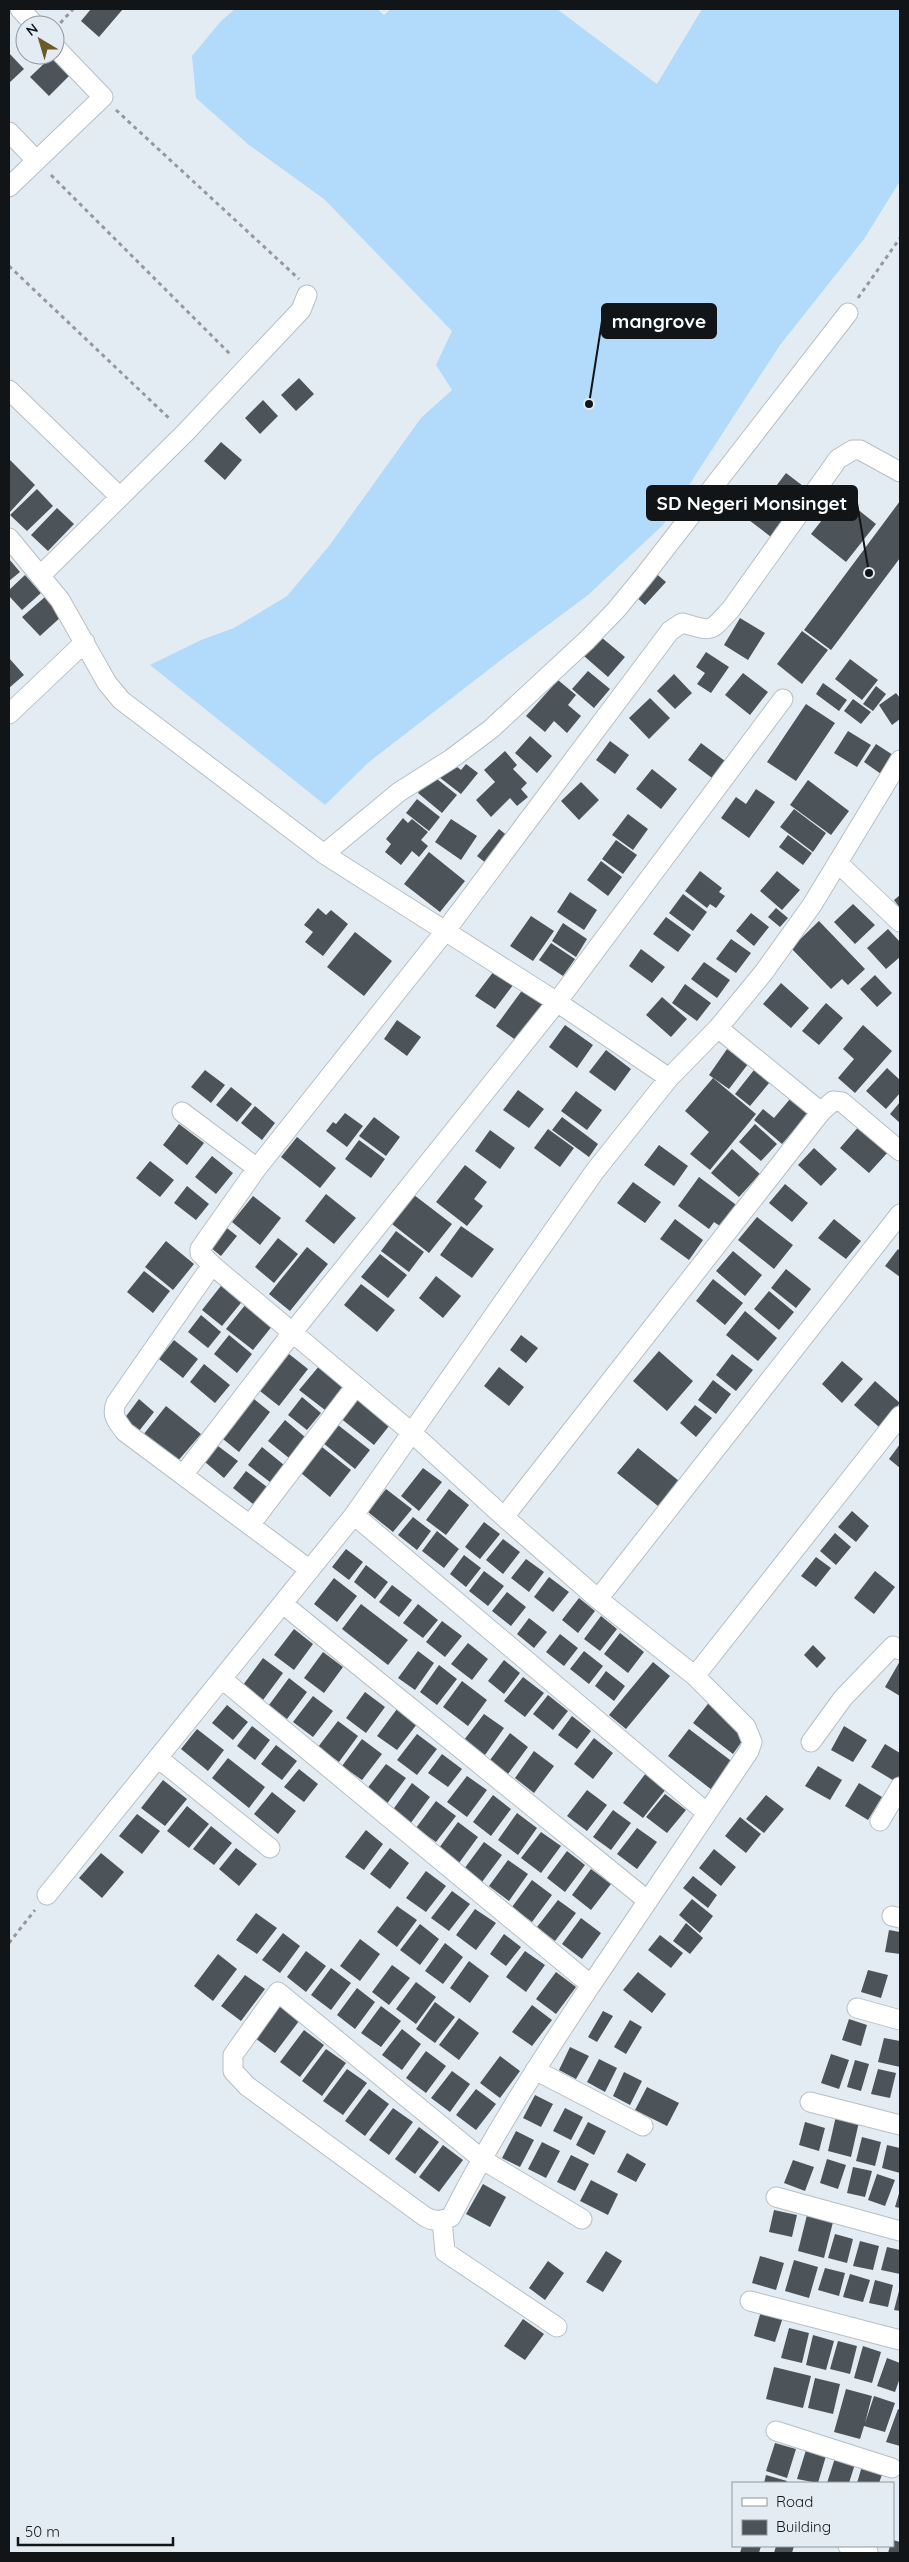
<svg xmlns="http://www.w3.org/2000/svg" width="909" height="2562" viewBox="0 0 909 2562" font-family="Quicksand,sans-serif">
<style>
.grass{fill:#b2dafa}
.building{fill:#4d5459}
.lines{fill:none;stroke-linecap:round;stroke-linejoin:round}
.minor-casing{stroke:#b7bfc5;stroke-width:21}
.path{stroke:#93999e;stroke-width:3;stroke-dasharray:4 4;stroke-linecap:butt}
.minor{stroke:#fff;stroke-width:19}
.leader{fill:none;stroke:#121517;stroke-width:2}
.callout-dot{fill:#121517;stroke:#e4ecf3;stroke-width:2}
.callout{fill:#121517;stroke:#121517;stroke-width:2}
.callout-label{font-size:19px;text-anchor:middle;font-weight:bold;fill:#fff}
</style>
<rect width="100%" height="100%" fill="#e4ecf3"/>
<path class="grass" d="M235 9H377L384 15 391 9H557L657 84 702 9H900V181L864 239 780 345 663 525 588 595 501 660 369 762 325 805 150 665 201 640 234 628 287 596 329 546 421 418 452 390 436 365 452 331 324 199 249 145 196 98 192 56 221 21Z"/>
<path class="building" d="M91 9H123L99 37 81 21Z
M9 53 24 69 9 83Z
M53 55 72 73 49 96 30 77Z
M299 378 314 394 296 411 281 395Z
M263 400 278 416 260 434 245 418Z
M221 442 242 460 225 480 204 461Z
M9 459 35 485 10 512 9 511Z
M786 473 807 489 791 510 770 494Z
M37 489 53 506 27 531 10 515Z
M841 496 876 524 846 562 811 534Z
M760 499 786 519 771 537 745 517Z
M900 501V558L831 650 804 630Z
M57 508 74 524 48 551 31 535Z
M9 559 20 572 9 581Z
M653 571 666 582 645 605 633 594Z
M25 575 41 593 22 610 9 596V590Z
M45 597 62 616 40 636 22 617Z
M740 618 765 633 748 660 724 645Z
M802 631 828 650 802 684 777 664Z
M601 637 625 657 608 677 584 656Z
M706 652 729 667 711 693 697 684 705 673 696 667Z
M9 658 24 675 9 688Z
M850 659 878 680 862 700 835 679Z
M588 671 610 689 594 708 572 689Z
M743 673 768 692 750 715 725 695Z
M674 674 692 693 675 709 657 691Z
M558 680 576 695 568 705 581 716 567 733 554 721 545 732 526 716Z
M823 683 847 700 839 711 816 694Z
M876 686 886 694 873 711 863 704Z
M896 693 900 698V719L892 725 879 705Z
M650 698 670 718 649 739 629 718Z
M853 699 871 712 861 724 844 711Z
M806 704 835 723 796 781 767 762Z
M848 731 871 745 857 767 834 753Z
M530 736 552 756 537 773 515 753Z
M610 741 629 755 615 774 596 760Z
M701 743 725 761 712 778 688 760Z
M876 744 893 755 881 774 864 762Z
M505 751 517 765 513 769 527 783 521 789 528 797 517 806 510 798 491 817 476 800 495 782 484 770Z
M451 762 461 770 466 764 478 773 461 794 439 777Z
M652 769 677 789 661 809 636 789Z
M432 775 457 795 442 813 418 793Z
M808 780 849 811 831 835 790 805Z
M581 782 599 800 579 820 561 801Z
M756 789 775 802 749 838 721 818 736 797 746 804Z
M417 799 440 817 429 831 406 813Z
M794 809 826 833 813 852 780 827Z
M628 814 648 829 633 850 612 835Z
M403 818 408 823 412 819 428 832 421 840 428 846 419 857 412 851 401 865 385 852 391 844 386 839Z
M451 819 477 836 461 860 435 842Z
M499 829 509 837 487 864 477 856Z
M788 835 812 853 803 865 779 847Z
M616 840 637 855 623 874 602 859Z
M429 852 465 881 440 912 404 884Z
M601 861 622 877 608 896 587 880Z
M700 871 722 888 719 892 725 896 716 908 710 904 707 908 685 891Z
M777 871 800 890 782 910 760 891Z
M570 892 597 910 584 930 557 912Z
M683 894 707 912 693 931 669 913Z
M900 895V908L894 900Z
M853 904 875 925 855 944 834 922Z
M318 908 326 915 331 910 348 924 323 956 305 942 313 932 304 925Z
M776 908 788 918 780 927 768 917Z
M751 913 769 927 754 946 736 931Z
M531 916 554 931 533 961 510 946Z
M666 917 691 935 678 952 653 934Z
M819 921 865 969 848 985 842 979 831 989 791 948Z
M563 923 587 939 576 957 552 941Z
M888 929 900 942V957L886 969 867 948Z
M355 932 392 961 364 996 327 967Z
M731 939 751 953 736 973 716 959Z
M551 943 575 959 563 976 539 960Z
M641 949 665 967 652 983 629 966Z
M704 962 730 980 717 998 691 979Z
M497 967 516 981 495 1009 475 996Z
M875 975 892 993 877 1007 860 989Z
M781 983 809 1008 791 1028 763 1004Z
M685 984 711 1003 697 1021 672 1003Z
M526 985 546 1000 517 1041 496 1026Z
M662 997 687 1019 671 1037 646 1015Z
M826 1003 843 1018 819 1045 802 1031Z
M397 1020 421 1037 407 1056 384 1039Z
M565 1025 593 1045 577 1068 549 1047Z
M863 1025 892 1051 855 1093 838 1078 854 1059 843 1049Z
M727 1049 748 1064 729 1089 709 1075Z
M606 1050 631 1069 615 1091 589 1072Z
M887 1068 900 1080V1093L886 1109 866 1091Z
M205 1070 225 1085 211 1103 191 1087Z
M754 1070 770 1082 750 1106 735 1094Z
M713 1078 756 1114 710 1170 690 1154 709 1132 685 1111Z
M231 1087 252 1104 237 1122 216 1105Z
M518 1090 544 1109 529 1128 503 1110Z
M576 1091 602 1110 587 1130 561 1111Z
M790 1099 808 1114 782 1144 754 1120 763 1109 774 1118Z
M900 1102V1123L890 1114Z
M255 1106 275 1123 262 1140 241 1123Z
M345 1113 363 1126 347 1147 326 1131 333 1122 336 1124Z
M374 1117 400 1137 386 1156 359 1136Z
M562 1117 598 1144 589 1157 552 1130Z
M179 1124 204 1143 187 1165 163 1145Z
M755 1124 777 1144 761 1161 739 1142Z
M860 1125 889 1151 869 1173 840 1148Z
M548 1129 574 1148 560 1167 534 1148Z
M490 1130 515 1148 500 1169 475 1151Z
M297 1137 336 1168 320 1188 281 1157Z
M359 1140 385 1159 371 1178 345 1159Z
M659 1145 688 1166 674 1186 644 1165Z
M814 1148 837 1169 821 1186 798 1165Z
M732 1149 760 1174 739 1197 711 1173Z
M212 1156 233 1173 216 1194 195 1177Z
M150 1161 174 1180 160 1197 136 1178Z
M465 1165 487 1182 474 1199 483 1206 467 1226 436 1202Z
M699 1177 739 1207 723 1228 714 1222 709 1229 678 1206Z
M633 1182 661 1202 645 1223 617 1203Z
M785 1184 808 1203 792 1222 769 1203Z
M187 1186 209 1204 196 1220 174 1203Z
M326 1194 356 1218 334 1244 305 1221Z
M414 1195 452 1224 429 1253 392 1224Z
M253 1196 281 1218 260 1245 232 1222Z
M757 1217 793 1245 774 1269 738 1240Z
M675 1219 703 1240 689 1260 660 1239Z
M834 1219 861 1241 846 1259 818 1238Z
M222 1224 237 1236 221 1256 206 1244Z
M461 1226 494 1249 472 1278 440 1255Z
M396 1231 424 1252 409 1272 381 1251Z
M278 1238 298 1254 274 1283 255 1267Z
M166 1241 194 1264 173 1290 145 1267Z
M307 1247 328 1264 290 1311 269 1294Z
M898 1249 900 1251V1277L885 1266Z
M733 1251 762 1275 745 1296 716 1271Z
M380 1254 407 1275 388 1298 361 1277Z
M786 1269 811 1289 796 1308 771 1288Z
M144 1271 170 1291 153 1313 127 1292Z
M436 1276 461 1296 443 1318 419 1298Z
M713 1279 743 1303 725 1325 696 1301Z
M224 1282 245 1298 222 1326 202 1310Z
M361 1284 395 1310 377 1332 344 1305Z
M769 1291 794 1312 779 1330 754 1309Z
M246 1304 273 1325 253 1350 226 1329Z
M745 1311 777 1338 758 1361 726 1335Z
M201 1315 221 1332 208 1348 188 1332Z
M229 1335 252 1354 237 1373 214 1354Z
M521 1335 538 1348 526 1363 510 1350Z
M174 1340 198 1359 183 1378 159 1359Z
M659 1351 693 1381 667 1411 633 1381Z
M289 1354 308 1369 279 1406 260 1391Z
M732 1354 753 1370 736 1391 716 1375Z
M842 1361 863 1379 842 1403 822 1384Z
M204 1364 230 1385 215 1403 190 1382Z
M320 1365 345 1385 325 1410 299 1390Z
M499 1367 524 1387 509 1406 484 1386Z
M713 1380 731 1394 716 1414 698 1400Z
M875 1381 900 1403 879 1427 854 1405Z
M302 1397 321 1413 307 1430 288 1415Z
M355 1398 389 1426 374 1445 339 1417Z
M139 1399 154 1412 139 1431 124 1419Z
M254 1399 270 1412 239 1452 223 1439Z
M695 1405 712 1418 696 1437 680 1423Z
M166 1406 201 1434 177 1462 143 1435Z
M285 1420 305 1437 289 1458 268 1441Z
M338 1425 370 1450 355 1469 323 1443Z
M900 1444V1468L889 1459Z
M218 1446 238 1461 224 1478 205 1462Z
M262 1447 284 1465 270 1482 248 1465Z
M322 1447 351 1470 330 1497 301 1473Z
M638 1448 679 1481 658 1506 617 1473Z
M423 1468 442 1482 419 1511 401 1496Z
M246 1471 267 1487 253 1504 233 1488Z
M386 1489 412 1509 393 1532 368 1512Z
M449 1489 469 1505 446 1535 426 1520Z
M852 1511 869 1526 856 1542 838 1527Z
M413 1517 431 1531 417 1550 398 1535Z
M484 1522 500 1534 480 1559 465 1547Z
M437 1531 459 1549 444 1568 422 1551Z
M835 1533 851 1547 836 1565 820 1551Z
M503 1539 520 1552 503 1574 486 1560Z
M346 1549 363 1562 349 1580 332 1567Z
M464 1555 481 1568 466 1587 450 1574Z
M816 1557 831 1568 816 1587 801 1576Z
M526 1559 544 1572 529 1592 511 1578Z
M366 1565 388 1582 375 1599 354 1582Z
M484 1571 504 1586 488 1606 469 1591Z
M875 1571 895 1587 874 1614 854 1598Z
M549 1577 569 1592 553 1612 534 1597Z
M334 1578 357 1596 337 1622 314 1604Z
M392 1585 412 1600 399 1617 379 1602Z
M507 1592 526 1607 511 1626 492 1611Z
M579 1598 595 1611 578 1633 562 1620Z
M361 1604 408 1640 388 1665 342 1629Z
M418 1604 438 1620 423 1638 403 1623Z
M601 1616 617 1629 600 1651 584 1639Z
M529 1618 547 1632 534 1648 517 1634Z
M442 1621 462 1636 445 1657 426 1642Z
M294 1629 313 1644 294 1670 274 1655Z
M620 1633 644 1652 628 1673 604 1654Z
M560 1634 578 1648 564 1666 546 1652Z
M468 1643 488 1659 472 1680 451 1664Z
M813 1645 826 1658 817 1668 804 1655Z
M418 1651 434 1663 415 1690 398 1678Z
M584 1651 603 1666 589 1684 570 1669Z
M323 1652 343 1667 324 1693 304 1678Z
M263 1658 283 1673 263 1700 243 1685Z
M504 1660 520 1673 504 1694 488 1681Z
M900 1661V1696L885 1687Z
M653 1662 670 1676 626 1729 609 1715Z
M439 1665 457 1679 437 1705 420 1692Z
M606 1671 625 1686 614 1701 595 1686Z
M523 1677 544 1693 525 1717 504 1701Z
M289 1678 307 1692 287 1719 269 1705Z
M462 1681 487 1700 468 1726 443 1707Z
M365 1692 385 1707 366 1733 346 1718Z
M548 1695 568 1711 553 1730 533 1714Z
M313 1696 333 1711 313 1737 293 1722Z
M711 1700 750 1730 733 1754 693 1723Z
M227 1705 248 1722 233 1740 212 1723Z
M397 1709 417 1724 397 1750 377 1736Z
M484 1714 504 1728 485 1755 464 1740Z
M572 1716 591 1731 577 1749 558 1735Z
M338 1721 358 1736 339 1762 318 1747Z
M252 1726 270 1740 255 1760 237 1746Z
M844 1726 867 1740 853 1762 831 1750Z
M197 1729 224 1750 208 1771 181 1749Z
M689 1729 734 1763 712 1790 668 1756Z
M510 1733 528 1747 508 1774 490 1760Z
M417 1734 437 1749 417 1775 397 1760Z
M594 1738 613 1753 593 1779 574 1764Z
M362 1739 382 1754 362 1780 342 1766Z
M885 1744 900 1753V1775L896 1782 871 1767Z
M276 1745 297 1761 282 1780 261 1764Z
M534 1751 554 1766 534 1793 515 1778Z
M442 1754 462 1769 448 1787 428 1773Z
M228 1758 265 1787 249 1808 212 1778Z
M386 1764 406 1778 386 1805 366 1790Z
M818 1766 842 1780 830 1800 805 1786Z
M299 1769 318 1784 304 1802 284 1787Z
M646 1773 666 1789 643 1818 623 1803Z
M467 1776 487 1790 467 1817 447 1802Z
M163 1780 187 1799 165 1826 141 1808Z
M412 1783 430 1797 410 1824 392 1811Z
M859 1783 882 1797 868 1820 845 1806Z
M587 1790 607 1805 587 1831 567 1816Z
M272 1792 296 1811 278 1834 254 1814Z
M665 1794 686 1810 667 1833 646 1817Z
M493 1795 511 1809 491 1836 473 1822Z
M766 1795 784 1809 764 1833 746 1819Z
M436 1801 456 1816 436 1842 416 1828Z
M187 1806 209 1824 189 1848 167 1831Z
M613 1810 631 1823 611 1850 593 1837Z
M517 1813 537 1828 518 1855 498 1840Z
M137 1814 160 1831 142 1854 119 1836Z
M740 1817 761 1834 746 1853 725 1836Z
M458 1822 478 1837 459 1863 439 1848Z
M211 1826 232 1843 214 1865 193 1849Z
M637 1828 657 1842 637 1869 617 1854Z
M366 1830 383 1844 364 1870 345 1857Z
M541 1832 561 1846 541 1873 521 1858Z
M484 1842 502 1855 482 1882 464 1869Z
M236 1848 257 1864 239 1886 219 1869Z
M390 1848 409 1863 390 1889 370 1874Z
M714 1849 736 1867 721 1886 699 1868Z
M567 1851 585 1865 565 1892 547 1878Z
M101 1853 124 1872 102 1898 79 1878Z
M508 1860 528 1874 509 1901 489 1886Z
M591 1869 611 1884 591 1910 572 1895Z
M426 1871 446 1886 426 1912 406 1898Z
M693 1876 717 1895 708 1908 683 1888Z
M532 1880 552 1895 532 1922 512 1907Z
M452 1891 470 1904 449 1931 431 1918Z
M692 1899 713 1916 700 1933 679 1915Z
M558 1900 576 1913 555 1941 537 1927Z
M397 1906 417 1920 397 1947 377 1932Z
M475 1909 496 1923 476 1950 456 1935Z
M256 1913 277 1928 257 1954 236 1940Z
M581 1918 601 1933 582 1959 562 1944Z
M686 1923 703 1938 690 1954 673 1941Z
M420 1924 439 1939 420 1965 400 1950Z
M889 1930 900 1932V1954L885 1952Z
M283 1933 300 1946 280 1973 262 1960Z
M504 1934 521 1947 506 1966 490 1954Z
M660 1935 683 1953 671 1968 648 1950Z
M360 1939 380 1954 360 1981 340 1966Z
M445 1943 463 1957 443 1984 425 1971Z
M306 1951 326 1966 306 1992 287 1977Z
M525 1951 545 1965 526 1992 506 1977Z
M218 1954 237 1969 213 2001 194 1986Z
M469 1961 489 1976 470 2003 450 1988Z
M392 1965 410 1978 389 2005 372 1992Z
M331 1968 351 1983 331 2010 311 1995Z
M868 1970 888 1975 881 1998 861 1992Z
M556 1972 576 1987 556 2014 536 1999Z
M638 1972 666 1994 652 2013 623 1990Z
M245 1975 265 1989 241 2021 221 2006Z
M416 1982 436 1997 416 2024 396 2009Z
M357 1988 375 2002 355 2029 337 2015Z
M435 2002 455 2017 435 2043 416 2029Z
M532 2005 552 2020 532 2046 512 2032Z
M279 2006 299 2021 275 2053 255 2038Z
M381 2006 401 2021 381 2047 361 2033Z
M603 2011 613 2016 597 2042 588 2037Z
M459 2018 479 2033 459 2060 439 2045Z
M849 2019 867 2025 861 2046 842 2040Z
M630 2020 642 2027 626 2054 614 2047Z
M402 2029 421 2044 402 2070 382 2055Z
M304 2030 324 2045 300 2077 280 2062Z
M884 2038 900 2041V2067L878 2062Z
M570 2047 589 2056 576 2079 559 2070Z
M326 2049 346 2063 322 2096 302 2081Z
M426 2051 446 2066 426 2093 406 2078Z
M831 2054 849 2060 839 2089 821 2083Z
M500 2056 520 2071 500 2098 480 2083Z
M599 2059 617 2068 605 2092 587 2082Z
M855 2060 869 2064 861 2091 847 2087Z
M347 2069 367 2083 343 2115 323 2101Z
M878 2069 896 2073 890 2098 871 2094Z
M452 2071 470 2084 450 2112 431 2098Z
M624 2072 642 2081 630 2105 613 2096Z
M647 2087 679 2103 667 2126 635 2110Z
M369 2089 389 2104 365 2136 345 2121Z
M476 2089 496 2104 476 2130 456 2115Z
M535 2095 553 2104 541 2127 523 2118Z
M393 2108 413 2122 389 2155 369 2140Z
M565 2108 583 2117 571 2140 553 2131Z
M836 2116 859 2122 851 2157 828 2151Z
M588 2122 606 2131 594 2155 576 2145Z
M805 2122 825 2128 819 2151 799 2145Z
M419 2127 439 2142 415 2174 395 2159Z
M516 2131 534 2140 520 2167 502 2158Z
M862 2137 881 2142 875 2166 856 2161Z
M542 2142 560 2151 546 2178 528 2169Z
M443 2145 463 2160 439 2192 419 2177Z
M887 2145 900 2148V2173L882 2168Z
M627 2153 646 2164 636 2182 617 2172Z
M571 2155 589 2164 575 2191 557 2182Z
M827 2159 846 2165 838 2189 820 2183Z
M793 2160 814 2167 805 2191 784 2183Z
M853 2167 872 2171 865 2197 847 2193Z
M877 2174 895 2180 885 2206 868 2200Z
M591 2180 618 2194 608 2215 580 2201Z
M483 2184 506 2197 490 2227 466 2214Z
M900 2190V2208L895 2207Z
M774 2210 797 2215 792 2237 769 2232Z
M807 2215 833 2222 824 2258 798 2251Z
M835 2234 853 2239 847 2263 828 2258Z
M860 2241 879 2246 873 2270 853 2266Z
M887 2247 900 2250V2274L881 2270Z
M606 2251 622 2261 603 2292 586 2282Z
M760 2256 784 2263 776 2290 752 2283Z
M794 2260 818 2267 809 2298 785 2291Z
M548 2261 564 2273 545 2300 529 2288Z
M825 2268 845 2273 839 2296 818 2290Z
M850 2274 870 2280 863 2302 843 2297Z
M875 2280 893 2285 888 2307 869 2303Z
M900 2287V2311L894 2310Z
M761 2311 783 2317 775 2342 754 2336Z
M523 2319 544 2334 525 2360 504 2346Z
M789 2328 809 2333 802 2363 781 2358Z
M813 2335 834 2341 826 2370 806 2365Z
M838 2341 857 2346 850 2374 830 2369Z
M863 2346 881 2352 872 2383 854 2378Z
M887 2358 900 2363V2378L895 2392 877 2386Z
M774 2367 811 2376 803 2408 766 2399Z
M815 2378 840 2384 833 2414 808 2408Z
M846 2389 872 2396 865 2423 874 2396 895 2403 885 2432 864 2426 860 2439 834 2432Z
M898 2409 900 2410V2446L886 2442Z
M775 2443 796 2449 787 2478 766 2471Z
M806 2450 826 2456 818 2483 797 2479Z
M835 2458 855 2464 849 2483H827Z
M862 2466 883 2472 879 2483H857Z
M766 2475 787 2481 786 2483H764Z
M893 2540 900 2542V2553H888L890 2546H893Z
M742 2546H761L759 2553H740Z
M776 2546H794L792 2553H774Z"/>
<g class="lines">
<g class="minor-casing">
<path id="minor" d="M20 9 35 25
M9 132 36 160
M9 187 103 97 55 47
M9 390 119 496
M900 472 860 450H853L838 459 731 609C708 634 714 631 682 623L670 631 446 930 257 1168 200 1249V1253L212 1265 411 1432 504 1517 598 1599 695 1676 900 1416
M9 538 60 600 107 683 121 700 324 854 557 1002 669 1078
M41 575 185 433 301 310 307 295
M9 714 85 642
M324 854 399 792 451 759 491 729 587 640 616 610 644 576 848 313
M839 864 900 922
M718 1028 821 1112 833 1101 842 1102 900 1151
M182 1112 257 1168
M212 1265 116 1403C111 1416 117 1421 125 1432L310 1570
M183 1475 292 1333 557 1002 783 699
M354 1515 707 1813
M504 1517 821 1112
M250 1525 355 1387
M598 1599 900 1214
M283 1604 648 1901
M222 1679 591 1985 749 1751 752 1742 746 1727 695 1676
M811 1742 843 1698 893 1646 900 1650
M158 1758 270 1848
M880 1821 900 1787
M47 1895 354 1515 595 1171 669 1078 718 1028 764 972 812 905 900 760
M892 1916 900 1918
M857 2008 900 2020
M535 2070 643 2126
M810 2102 900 2125
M776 2197 900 2231
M582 2219 483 2160 278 1992 233 2055V2071L247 2086 424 2216C433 2222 441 2221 451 2217 492 2136 541 2060 591 1985
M442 2220 445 2252 557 2327
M750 2301 900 2340
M776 2431 892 2468
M848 2546 868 2552"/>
</g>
<path class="path" d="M55 29 73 9
M116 110 299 279
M51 175 232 356
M9 266 171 420
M858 298 900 238
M9 1943 35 1910"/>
<use href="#minor" class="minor"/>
</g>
<path class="leader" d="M589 404L602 321M869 573L857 503"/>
<g class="callout-dot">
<circle cx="589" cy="404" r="5"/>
<circle cx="869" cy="573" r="5"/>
</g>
<g class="callout">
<rect x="602" y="304" width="114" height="34" rx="5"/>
<rect x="647" y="486" width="210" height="34" rx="5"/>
</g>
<g class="callout-label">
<text x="659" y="328">mangrove</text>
<text x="752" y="510">SD Negeri Monsinget</text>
</g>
<rect width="909" height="2562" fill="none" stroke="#121517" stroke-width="20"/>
<rect x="732" y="2482" width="162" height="65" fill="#e4ecf3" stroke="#90969b"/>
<rect x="742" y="2498" width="25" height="8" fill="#ffffff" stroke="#90969b"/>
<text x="776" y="2507" font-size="15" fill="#121517">Road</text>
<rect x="742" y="2520" width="25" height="15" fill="#4d5459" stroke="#90969b"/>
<text x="776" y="2532" font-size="15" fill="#121517">Building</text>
<g transform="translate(40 40) rotate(322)"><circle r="24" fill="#e4ecf3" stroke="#90969b"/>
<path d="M0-4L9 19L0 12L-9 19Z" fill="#695a27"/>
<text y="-8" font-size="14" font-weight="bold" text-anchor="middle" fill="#121517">N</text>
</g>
<path d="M18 2537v8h155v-8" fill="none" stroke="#121517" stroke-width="2.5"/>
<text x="25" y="2537" font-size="15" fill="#121517" stroke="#e4ecf3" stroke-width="4" paint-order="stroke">50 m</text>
</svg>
